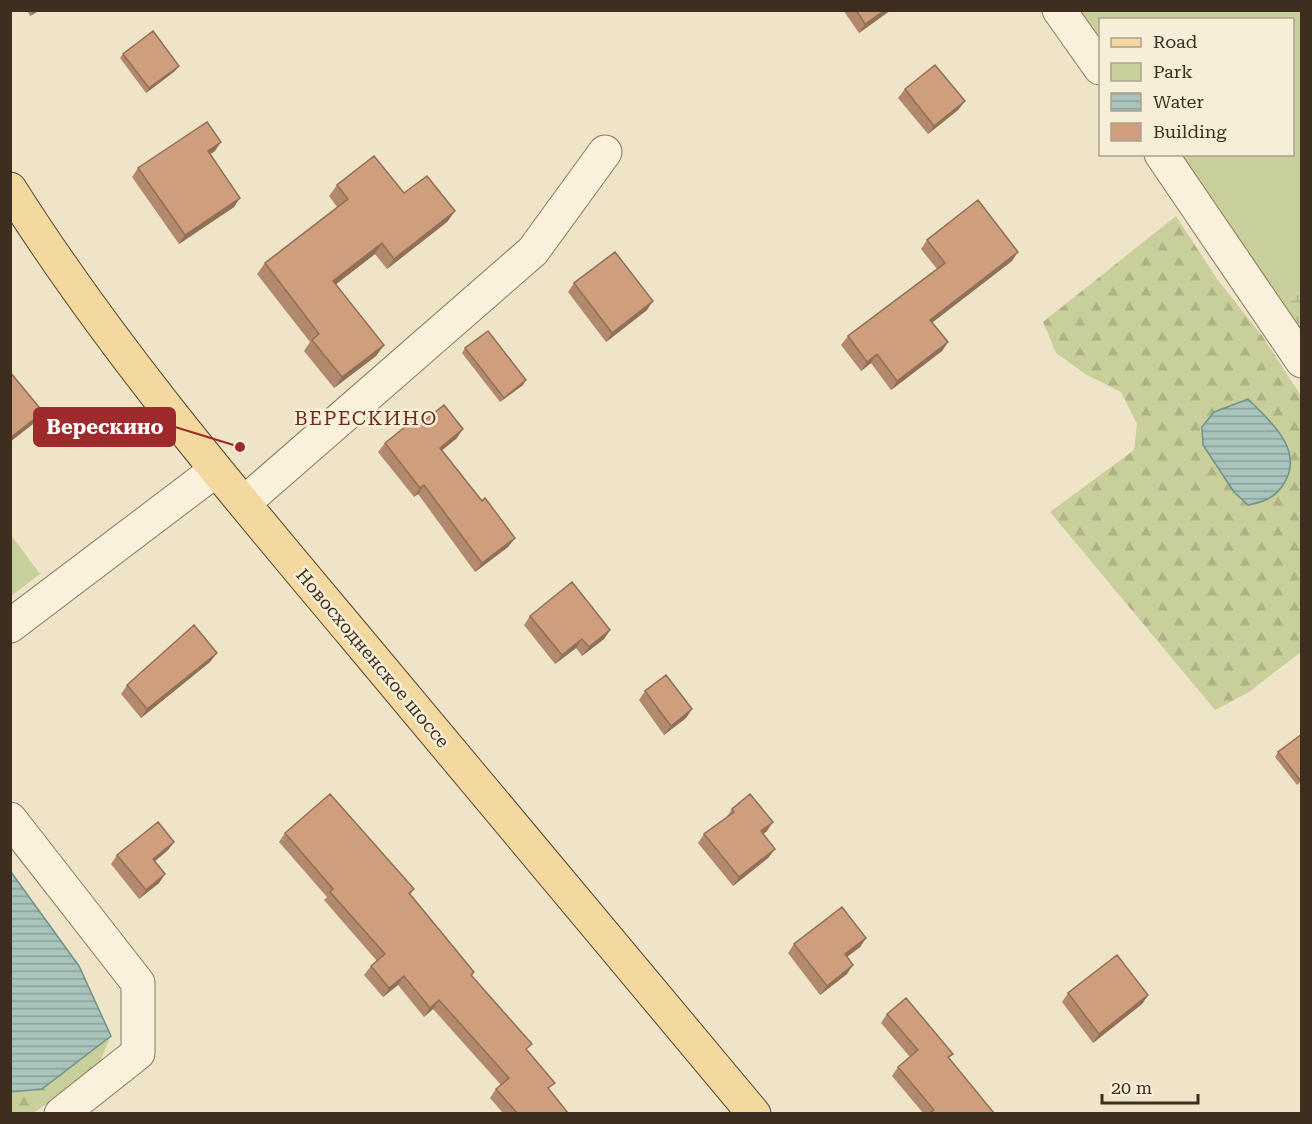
<svg xmlns="http://www.w3.org/2000/svg" width="1312" height="1124" viewBox="0 0 1312 1124" font-family="'Roboto Serif',serif">
<style>
.green{fill:#c9cf9b}
.forest{fill:url(#forest-firs);fill-rule:evenodd}
.wetland{fill:url(#wetland-marsh)}
.water{fill:url(#water-rules);stroke:#6f938a;stroke-width:1.5}
.lines{fill:none;stroke-linecap:round;stroke-linejoin:round}
.minor-casing{stroke:#8d765c;stroke-width:35}
.major-casing{stroke:#5b4430;stroke-width:35}
.minor{stroke:#faf1dc;stroke-width:33}
.major{stroke:#f3d9a0;stroke-width:33}
.wall{fill:#b2896c}
.shaded-wall{fill:#916f58}
.building{fill:#cf9f7d;stroke:#916f58;stroke-width:1.5}
.labels{text-anchor:middle;dominant-baseline:central;stroke-width:5;stroke-linejoin:round;paint-order:stroke}
.street-label{font-size:18px;fill:#3d2e20;stroke:#f7eed8}
.neighbourhood-label{font-size:20px;letter-spacing:1.5px;fill:#6b2e1e;stroke:#f7eed8}
.leader{fill:none;stroke:#9e2a2b;stroke-width:2}
.callout-dot{fill:#9e2a2b;stroke:#f7eed8;stroke-width:2}
.callout{fill:#9e2a2b;stroke:#9e2a2b;stroke-width:2}
.callout-label{font-size:20px;text-anchor:middle;font-weight:bold;fill:#fff}
</style>
<defs>
<pattern id="forest-firs" width="22" height="20" patternUnits="userSpaceOnUse" patternTransform="scale(1.5)"><rect width="22" height="20" fill="#c9cf9b"/><path d="M5 1l3.5 6h-7zM16 11l3.5 6h-7z" fill="#aeb285"/></pattern>
<pattern id="wetland-marsh" width="20" height="14" patternUnits="userSpaceOnUse" patternTransform="scale(1.5)"><rect width="20" height="14" fill="#c9cf9b"/><path d="M1 5h8M5 5V1M11 12h8M15 12V8" fill="none" stroke="#aeb285"/></pattern>
<pattern id="water-rules" width="6" height="5" patternUnits="userSpaceOnUse" patternTransform="scale(1.5)"><rect width="6" height="5" fill="#a9c4bc"/><path d="M0 2.5h6" fill="none" stroke="#8ba098"/></pattern>
</defs>
<rect width="100%" height="100%" fill="#f0e4c8"/>
<path class="green" d="M1077 11H1301V291L1283 306 1177 155 1292 154V20H1100V44Z
M11 535 40 574 11 596Z"/>
<path class="forest" d="M1176 216 1217 279 1263 337 1301 396V652L1249 692 1215 710 1050 512 1134 450 1137 424 1121 392 1087 375 1056 353 1043 322ZM1248 399 1234 492 1203 445Z
M111 1036 95 1073 33 1113H11L10 1091 42 1089Z"/>
<path class="wetland" d="M1301 291V329L1283 306Z"/>
<path class="water" d="M1248 399C1270 421 1306 451 1283 485 1275 498 1263 502 1248 505L1234 492 1203 445 1202 427 1214 412Z
M11 872 79 966 111 1036 42 1089 11 1092Z"/>
<g class="lines">
<g class="minor-casing">
<path id="minor" d="M1059 10 1100 68
M1161 154 1302 361
M244 503 533 251 605 152
M10 626 216 470
M10 819 138 983V1053L61 1114"/>
</g>
<g class="major-casing">
<path id="major" d="M10 189C110 347 232 490 352 633 486 793 620 953 754 1114"/>
</g>
<use href="#minor" class="minor"/>
<use href="#major" class="major"/>
</g>
<path class="wall" d="M27 10H40L30 16Z
M843 10H891L859 33Z
M123 54 175 71 146 93 120 58Z
M905 89 965 101 958 110 928 134 898 98Z
M215 151 210 154 234 207 179 244 132 177 138 168Z
M337 185 404 193 455 211 447 222 387 269 375 254 336 284 384 345 376 356 334 388 304 351 310 342 257 274 265 263 337 207 329 196Z
M927 240 1012 261 932 322 948 342 942 351 891 390 871 363 861 371 841 345 848 336 937 269 921 249Z
M574 283 647 310 606 342 568 292Z
M465 348 523 385 500 402 462 353Z
M420 424 457 438 442 450 482 501 515 538 508 547 475 572 418 494 414 497 378 452 385 443Z
M530 616 610 630 604 639 582 656 576 648 555 664 524 625Z
M217 653 210 662 141 718 121 694 127 685Z
M645 691 692 709 686 718 664 735 639 700Z
M1302 734V781L1297 785 1275 757 1278 752Z
M732 809 767 831 763 834 775 849 768 858 733 886 698 843 704 834 726 818Z
M285 833 414 889 410 895 474 972 472 976 527 1051 549 1090 568 1113H503L490 1098 496 1089 501 1085 433 1009 424 1017 398 985 383 997 364 975 371 966 377 961 324 900 327 897 279 842Z
M174 842 168 850 155 861 165 874 159 883 139 899 111 864 117 855Z
M866 938 860 947 847 957V974L820 995 788 953 794 944Z
M1068 993 1148 995 1142 1004 1093 1043 1062 1002Z
M887 1014 953 1054 949 1058 994 1113H923L892 1076 898 1067 910 1057 881 1023Z"/>
<path class="shaded-wall" d="M34 10H40L30 16Z
M885 10H891L859 33 865 24Z
M179 66 175 71 146 93 149 88Z
M965 101 958 110 928 134 934 126Z
M221 142 215 151 202 160 208 151Z
M240 198 234 207 179 244 185 235Z
M455 211 447 222 387 269 394 259Z
M382 243 375 254 326 292 333 281Z
M1018 252 1012 261 924 329 930 320Z
M653 301 647 310 606 342 612 333Z
M948 342 942 351 891 390 897 381Z
M384 345 376 356 334 388 342 377Z
M877 354 871 363 861 371 867 362Z
M526 380 523 385 500 402 504 398Z
M43 412 37 421 10 442V438Z
M463 429 457 438 434 457 440 448Z
M424 485 418 494 414 497 420 488Z
M515 538 508 547 475 572 482 563Z
M610 630 604 639 582 656 589 647Z
M582 639 576 648 555 664 562 655Z
M217 653 210 662 141 718 147 709Z
M692 709 686 718 664 735 671 726Z
M773 822 767 831 755 840 761 831Z
M174 842 168 850 147 868 153 859Z
M775 849 768 858 733 886 739 877Z
M165 874 159 883 139 899 146 890Z
M866 938 860 947 839 963 845 954Z
M853 965 847 974 820 995 827 986Z
M404 976 398 985 383 997 389 988Z
M1148 995 1142 1004 1093 1043 1099 1034Z
M439 1000 433 1009 424 1017 430 1008Z"/>
<path class="building" d="M856 10H885L865 24Z
M153 31 179 66 149 88 123 54Z
M935 65 965 101 934 126 905 89Z
M207 122 221 142 208 151 240 198 185 235 138 168Z
M374 156 404 193 427 176 455 211 394 259 382 243 333 281 384 345 342 377 312 340 319 334 265 263 348 199 337 185Z
M978 200 1018 252 930 320 948 342 897 381 877 354 867 362 848 336 945 263 927 240Z
M615 252 653 301 612 333 574 283Z
M488 331 526 380 504 398 465 348Z
M10 372 43 412 10 438Z
M444 405 463 429 440 448 482 501 485 498 515 538 482 563 424 485 420 488 385 443 416 418 420 424Z
M572 582 610 630 589 647 582 639 562 655 530 616Z
M194 625 217 653 147 709 127 685Z
M666 675 692 709 671 726 645 691Z
M1302 734V779L1300 780 1278 752Z
M330 794 414 889 409 893 474 972 471 975 532 1044 526 1049 555 1083 548 1088 568 1113H517L496 1089 509 1078 439 1000 430 1008 404 976 389 988 371 966 385 954 330 892 333 889 285 833Z
M750 794 773 822 761 831 775 849 739 877 704 834 734 812 732 809Z
M158 822 174 842 153 859 165 874 146 890 117 855Z
M842 907 866 938 845 954 853 965 827 986 794 944Z
M1117 955 1148 995 1099 1034 1068 993Z
M906 998 953 1054 948 1057 994 1113H929L934 1110 898 1067 918 1050 887 1014Z"/>
<g class="labels">
<g class="street-label">
<text transform="translate(373 658) rotate(50)">Новосходненское шоссе</text>
</g>
<g class="neighbourhood-label">
<text x="366" y="418">ВЕРЕСКИНО</text>
</g>
</g>
<path class="leader" d="M240 447L175 427"/>
<circle class="callout-dot" cx="240" cy="447" r="6"/>
<rect class="callout" x="34" y="408" width="141" height="38" rx="6"/>
<g class="callout-label">
<text x="105" y="434">Верескино</text>
</g>
<rect width="1312" height="1124" fill="none" stroke="#3d2e20" stroke-width="24"/>
<rect x="1099" y="18" width="195" height="138" fill="#f7eed8" stroke="#ada18e" stroke-width="1.5"/>
<rect x="1111" y="38" width="30" height="9" fill="#f3d9a0" stroke="#ada18e" stroke-width="1.5"/>
<text x="1153" y="48" font-size="18" fill="#3d2e20">Road</text>
<rect x="1111" y="63" width="30" height="18" fill="#c9cf9b" stroke="#ada18e" stroke-width="1.5"/>
<text x="1153" y="78" font-size="18" fill="#3d2e20">Park</text>
<rect x="1111" y="93" width="30" height="18" fill="url(#water-rules)" stroke="#ada18e" stroke-width="1.5"/>
<text x="1153" y="108" font-size="18" fill="#3d2e20">Water</text>
<rect x="1111" y="123" width="30" height="18" fill="#cf9f7d" stroke="#ada18e" stroke-width="1.5"/>
<text x="1153" y="138" font-size="18" fill="#3d2e20">Building</text>
<path d="M1102 1094v9h96v-9" fill="none" stroke="#3d2e20" stroke-width="3"/>
<text x="1111" y="1094" font-size="18" fill="#3d2e20" stroke="#f7eed8" stroke-width="4.5" paint-order="stroke">20 m</text>
</svg>
